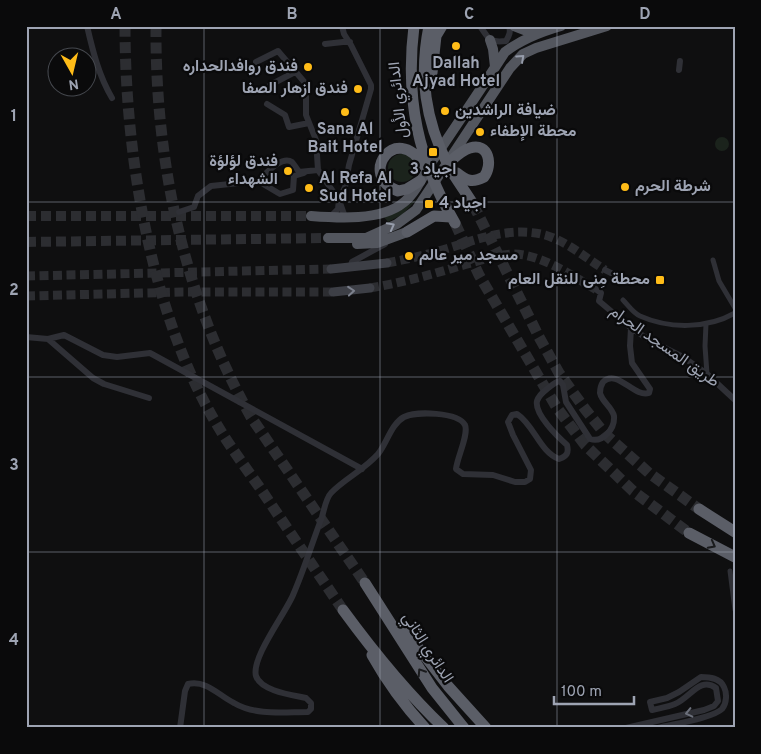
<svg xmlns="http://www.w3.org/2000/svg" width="761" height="754" viewBox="0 0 761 754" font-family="Overpass,Vazirmatn,sans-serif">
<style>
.green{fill:#1b231c}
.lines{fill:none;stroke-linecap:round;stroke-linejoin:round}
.secondary-tunnel{stroke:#2c2d31;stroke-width:9;stroke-dasharray:9 4.5;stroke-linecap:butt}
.trunk-tunnel{stroke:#2c2d31;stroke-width:10;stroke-dasharray:10 5;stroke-linecap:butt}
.motorway-tunnel{stroke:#2c2d31;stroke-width:11;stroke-dasharray:11 5.5;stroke-linecap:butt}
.pedestrian{stroke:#2f3036;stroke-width:5}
.minor{stroke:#2f3036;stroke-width:6}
.secondary{stroke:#3d3f46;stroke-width:9}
.trunk{stroke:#53565e;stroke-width:10}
.motorway{stroke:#5b5e67;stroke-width:11}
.oneway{stroke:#969caa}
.oneway2{stroke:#7c818d}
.oneway3{stroke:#1a1b1d}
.oneway4{stroke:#6c707b}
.grid{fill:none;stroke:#9ea4b3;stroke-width:1;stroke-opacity:0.55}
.poi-dot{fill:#ffbc18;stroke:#0a0a0b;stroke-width:2}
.labels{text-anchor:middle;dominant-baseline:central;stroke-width:4.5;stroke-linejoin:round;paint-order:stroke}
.poi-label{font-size:16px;font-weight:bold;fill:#9ea4b3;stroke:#0a0a0b;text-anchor:start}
.street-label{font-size:16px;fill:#9ea4b3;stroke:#0a0a0b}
.neatline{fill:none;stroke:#9ea4b3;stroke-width:2}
.grid-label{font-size:16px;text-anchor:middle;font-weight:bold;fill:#9ea4b3}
</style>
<rect width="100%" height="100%" fill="#0f0f10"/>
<path class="green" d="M715 144a7 7 0 1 1 14 0a7 7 0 1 1-14 0Z
M388 168a14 14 0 1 1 28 0a14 14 0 1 1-28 0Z
M417 199 403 214 388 222 384 217 401 210Z"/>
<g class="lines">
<path class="secondary-tunnel" d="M387 263C402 260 417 257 432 253 469 243 506 225 545 235 566 241 586 258 605 270
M26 276 331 269
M370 288C400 283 430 275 460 266 480 261 503 251 524 255 550 260 574 277 597 290
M26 296 182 292H333"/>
<path class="trunk-tunnel" d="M26 216H311
M26 242 328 238"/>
<path class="motorway-tunnel" d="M125 26C125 155 151 317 219 428 231 448 246 468 260 488 287 528 315 569 343 610
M156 26C155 162 184 298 251 417L365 583
M473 204 539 337 559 373 585 409 605 434 649 473 699 509
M455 223 479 275 557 408 585 445 633 491 689 533"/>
<path class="pedestrian" d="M713 260 719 281 735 308
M623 300C628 305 633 313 640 316 669 329 707 329 735 313
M706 324 705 346 707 374
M730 571 735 610"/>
<path class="minor" d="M87 26C93 52 99 76 112 98
M480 26C489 39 489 43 506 41 509 36 511 32 509 26
M325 44 343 42H350
M256 62 278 51 306 84V115L316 140 318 170 339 200 345 217
M679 70 680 61
M270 85 295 72
M267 104 285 115 289 127 309 123
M258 181 280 194 293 190 294 176 304 173
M179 212 194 207 198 196 211 186 258 181C265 175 281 155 292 162 294 164 297 169 299 172L318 170
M330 217 338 209 339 200 345 187 349 165 371 89V85L351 45 344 34 342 26
M350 268 352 262 385 244
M605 270 611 273
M597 290 601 293 599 301 631 328 651 341 683 357 707 374 735 400
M26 337 48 339 93 378 104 384 149 398
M48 339 64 335 103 355 117 357 150 353 362 469
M180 728 185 691 188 684C207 680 218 695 234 703 256 716 284 712 308 712L311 709V703L306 698C292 695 261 691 256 676 251 658 285 614 293 595 304 570 312 543 322 517 324 510 326 498 331 493 344 479 364 470 378 454 387 443 391 424 404 417 416 411 458 412 465 425 469 434 457 458 456 469L463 474 493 475 515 482H525L530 479 531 470 513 435 508 422 512 415 517 414C534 425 540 452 559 459 567 456 569 453 567 445 558 437 534 414 537 401 539 395 543 392 547 389 552 385 555 382 560 381L563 385 566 402 590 439C603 443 615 429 614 416 612 407 602 402 600 393 600 390 601 385 603 382 617 368 634 398 649 393L650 389 632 363 630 346 631 328
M626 728 704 710 714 706 718 701 716 688C700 676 690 698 675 704 668 707 660 708 652 710L650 702 667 698 679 692 701 677C710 677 720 678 724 687 727 693 727 703 722 709 713 718 673 724 658 728"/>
<path class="secondary" d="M331 269 387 263
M333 292 370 288"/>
<path class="trunk" d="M514 26 527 31H538
M490 40 493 49 495 67
M311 216C337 218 381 221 403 203 414 195 424 175 431 163 456 126 481 89 505 52 522 39 540 32 561 26
M328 238H366L397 224 416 210 510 68 523 54 536 48 607 26
M357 244 377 243 407 232"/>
<path class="motorway" d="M414 26C405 99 418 160 455 223
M429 26C419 76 425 120 448 165 455 178 465 191 473 204
M432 73 436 36 442 26
M447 164C453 159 462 150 470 148 489 142 493 165 484 177 472 183 467 181 457 173
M420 181 407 189 398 191C357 176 396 121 423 165
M407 232 434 216 451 217
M699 509 735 532
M689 533 735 557
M365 583 432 688 464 728
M343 610C373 651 407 693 444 728
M399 627 417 646 448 686 486 728
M372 655C387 682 404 705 425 728"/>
</g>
<defs><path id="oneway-chevron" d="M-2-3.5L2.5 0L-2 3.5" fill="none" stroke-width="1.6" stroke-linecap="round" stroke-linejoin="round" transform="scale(1.25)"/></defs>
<g class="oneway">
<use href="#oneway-chevron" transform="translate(521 58) rotate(-42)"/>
<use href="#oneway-chevron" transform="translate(391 226) rotate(-28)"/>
</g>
<use class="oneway2" href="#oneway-chevron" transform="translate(351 291) rotate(-5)"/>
<g class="oneway3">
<use href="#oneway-chevron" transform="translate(712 545) rotate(28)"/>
<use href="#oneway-chevron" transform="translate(421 672) rotate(-123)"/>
</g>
<use class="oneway4" href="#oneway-chevron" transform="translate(689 713) rotate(167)"/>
<path class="grid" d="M204 26V728M380 26V728M557 26V728M26 202H735M26 377H735M26 552H735"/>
<g class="poi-dot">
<circle cx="456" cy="46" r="5"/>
<circle cx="308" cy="67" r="5"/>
<circle cx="358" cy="89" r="5"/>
<circle cx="445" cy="111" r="5"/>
<circle cx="345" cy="112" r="5"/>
<circle cx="480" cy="132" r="5"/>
<rect x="428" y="147" width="10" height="10" rx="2.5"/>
<circle cx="288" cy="171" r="5"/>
<circle cx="625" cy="187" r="5"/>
<circle cx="309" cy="188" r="5"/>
<rect x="424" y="199" width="10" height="10" rx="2.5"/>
<circle cx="409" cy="256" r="5"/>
<rect x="655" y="275" width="10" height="10" rx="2.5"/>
</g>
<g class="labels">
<g class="poi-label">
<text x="456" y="64" text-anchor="middle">Dallah<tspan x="456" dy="18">Ajyad Hotel</tspan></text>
<text x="298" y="67" text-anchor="end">فندق روافدالحدارہ</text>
<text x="348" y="89" text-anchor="end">فندق ازهار الصفا</text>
<text x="455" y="111">ضيافة الراشدين</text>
<text x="345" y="130" text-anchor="middle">Sana Al<tspan x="345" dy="18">Bait Hotel</tspan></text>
<text x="490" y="132">محطة الإطفاء</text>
<text x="278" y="162" text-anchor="end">فندق لؤلؤة<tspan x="278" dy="18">الشهداء</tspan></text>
<text x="433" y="170" text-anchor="middle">اجياد 3</text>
<text x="319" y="179">Al Refa Al<tspan x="319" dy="18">Sud Hotel</tspan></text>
<text x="635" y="187">شرطة الحرم</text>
<text x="439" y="204">اجياد 4</text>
<text x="419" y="256">مسجد مير عالم</text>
<text x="650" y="280" text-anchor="end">محطة مِنى للنقل العام</text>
</g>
<g class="street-label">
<text transform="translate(399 100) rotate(-96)">الدائري الأول</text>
<text transform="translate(664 347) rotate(35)">طريق المسجد الحرام</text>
<text transform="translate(427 648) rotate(57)">الدائري الثاني</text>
</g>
</g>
<rect width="761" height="754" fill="none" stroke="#0a0a0b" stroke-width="55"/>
<g transform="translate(72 72) rotate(172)"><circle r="24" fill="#0a0a0b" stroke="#45484e"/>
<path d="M0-4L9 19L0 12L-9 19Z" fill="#ffbc18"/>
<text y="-8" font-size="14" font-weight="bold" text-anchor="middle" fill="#9ea4b3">N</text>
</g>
<path d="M554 696v8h80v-8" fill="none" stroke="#9ea4b3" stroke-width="2.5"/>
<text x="561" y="696" font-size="15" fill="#9ea4b3" stroke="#0a0a0b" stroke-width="4" paint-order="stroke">100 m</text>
<rect x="28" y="28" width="706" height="698" class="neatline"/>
<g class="grid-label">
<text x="116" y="19">A</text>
<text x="292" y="19">B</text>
<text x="469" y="19">C</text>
<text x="645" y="19">D</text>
<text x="14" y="121">1</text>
<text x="14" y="295">2</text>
<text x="14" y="470">3</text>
<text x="14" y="645">4</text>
</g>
</svg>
